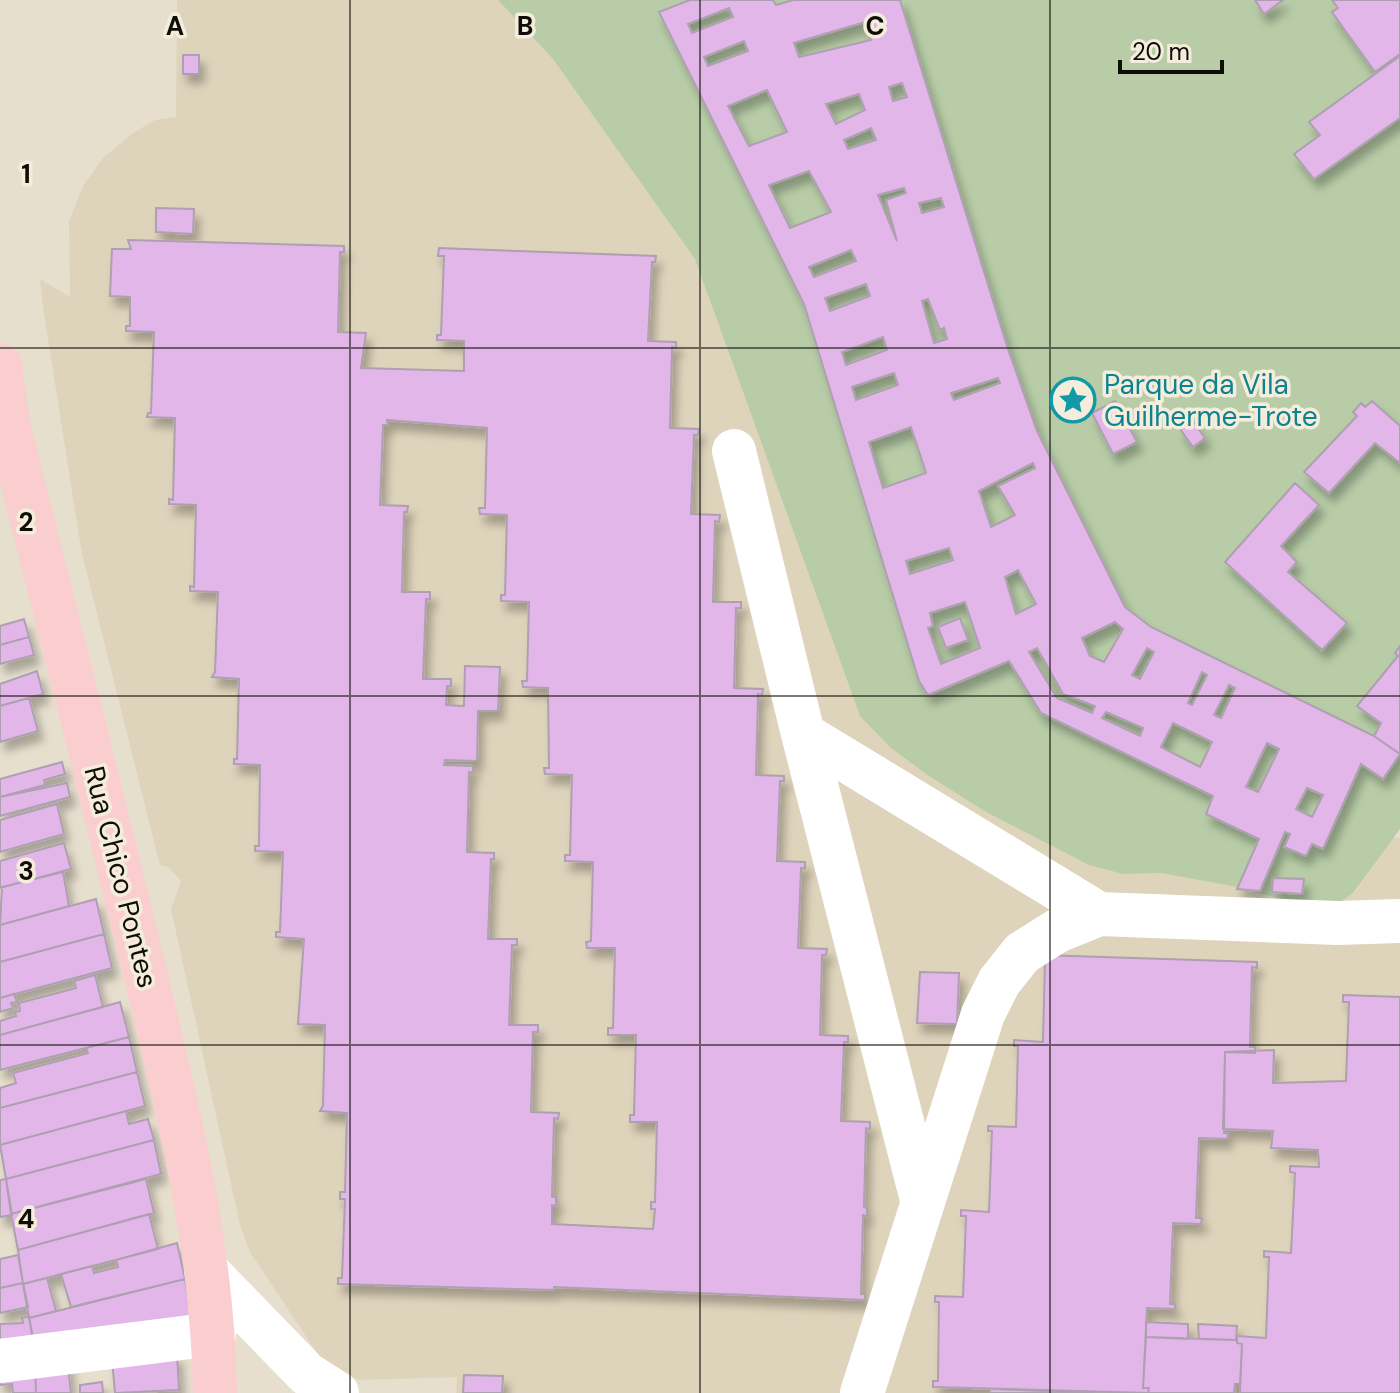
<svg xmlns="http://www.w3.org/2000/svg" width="1400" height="1393" viewBox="0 0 1400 1393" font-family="'DM Sans',sans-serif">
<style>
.built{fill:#ded3bb}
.green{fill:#b7cca7}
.building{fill:#e3b6ea;stroke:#ada0af;stroke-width:2;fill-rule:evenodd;filter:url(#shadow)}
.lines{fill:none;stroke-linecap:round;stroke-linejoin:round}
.minor{stroke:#fff;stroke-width:44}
.major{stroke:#facece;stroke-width:44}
.grid{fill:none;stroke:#0f0d07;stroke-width:2;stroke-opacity:0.55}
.labels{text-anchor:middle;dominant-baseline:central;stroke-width:7;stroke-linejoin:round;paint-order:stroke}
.culture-label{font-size:28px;fill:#0d838f;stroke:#f5eddb;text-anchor:start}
.street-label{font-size:28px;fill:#0f0d07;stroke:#f5eddb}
.grid-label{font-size:26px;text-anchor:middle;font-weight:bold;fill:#0f0d07;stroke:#f5eddb;stroke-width:7;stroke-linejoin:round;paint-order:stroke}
</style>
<defs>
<filter id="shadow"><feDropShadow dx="5" dy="9" stdDeviation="4" flood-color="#0004"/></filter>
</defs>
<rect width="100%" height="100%" fill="#e7dfce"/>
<path class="built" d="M177 0H498L553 59 695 259 860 716 929 776 986 812 1089 865 1123 874 1161 873 1232 886 1273 895 1301 907 1355 892 1393 838 1400 837V1393H456L457 1377 359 1380 325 1365 250 1252 240 1225 171 909 181 881 168 867 160 865 81 549 43 307 40 279 70 297 69 221 83 186 103 158 133 133 155 120 176 117Z"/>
<path class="green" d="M498 0H1400V829L1354 892 1328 911 1232 886 1161 873 1123 874 1089 865 986 812 929 776 891 748 860 716 695 259 553 59Z"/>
<path class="building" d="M690 0H773L776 5 793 0H900L1007 346 1037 431 1125 607 1151 627 1374 736 1400 754 1383 779 1361 764 1323 849 1312 844 1306 856 1284 847 1290 834 1285 832 1260 891 1237 889 1259 839 1206 814 1213 796 1041 713 1009 661 928 695 919 681 804 304 659 12ZM729 8 733 17 692 33 688 24ZM865 22 871 40 799 57 794 43ZM744 41 748 51 708 66 704 57ZM902 83 907 97 893 101 889 87ZM767 90 787 132 749 146 728 106ZM859 94 865 110 836 124 826 104ZM871 128 876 140 848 149 844 140ZM809 171 831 212 790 228 769 185ZM904 188 906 193 886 200 897 241 878 195ZM941 198 944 207 922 213 919 203ZM851 250 856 261 814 277 809 267ZM866 284 870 296 830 311 825 298ZM928 299 940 330 944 328 947 339 934 343 922 301ZM883 337 887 350 846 365 842 352ZM894 373 898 385 856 400 852 387ZM998 378 1000 383 954 400 951 393ZM911 427 926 473 883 488 869 442ZM1033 463 1035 468 998 486 1015 515 991 527 979 491ZM949 548 953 560 910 574 906 561ZM1018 570 1036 604 1016 614 1005 577ZM960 618 968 640 946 648 938 627ZM1115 622 1123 629 1104 662 1090 656 1082 638ZM1037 648 1063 694 1095 706 1092 713 1057 698 1029 652ZM1147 648 1154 652 1140 679 1132 675ZM1202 672 1207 675 1192 705 1188 703ZM1229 685 1235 688 1221 718 1214 715ZM1106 712 1143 728 1140 736 1102 718ZM1173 723 1212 742 1200 767 1161 747ZM1267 743 1279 749 1258 792 1246 787ZM1307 788 1323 795 1312 817 1296 809Z
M1255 0H1283L1264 14Z
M1332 0H1400V54L1375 72 1332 12 1338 8Z
M183 55H199V74H183Z
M1400 56V118L1314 179 1294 154 1320 135 1309 122Z
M156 208 194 209 193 234 156 232Z
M128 240 344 246V252H340L338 332 366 333 361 368 464 371V341L437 340V335H441L444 256H438L439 248 656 256 655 262H652L648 341 676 342V348L672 347 670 428 699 429 698 435H694L691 514 720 515 719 522 715 521 713 602H741V608H736L734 688 763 689 762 695 758 694 756 775 784 776V781H780L777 861 805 862V868H801L798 948 827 949 826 955H822L820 1035 848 1036V1042H844L841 1121 870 1122V1129L866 1128 864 1207 867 1208V1216L863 1215 861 1294H865V1300L554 1287V1290L338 1284V1278H342L345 1199H340V1192H345L347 1113 320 1111 323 1106 325 1025 298 1024 304 939 276 937V932H280L283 852 255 851V846H259L260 765 234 764V759H237L239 679 212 677 215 672 218 592 190 591V586L194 587 196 505 169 504V499L173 500 175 418 147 417 148 413H151L154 332 126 331V326H130V297L110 296 112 249H131ZM387 420 487 428 485 508H479L480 514 507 515 505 595H501V601L529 602 527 681H522L523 687 548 688 549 768H544L545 774 572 775 570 855H565V861L593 862 591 941 586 942 587 948H615L613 1028H608V1035H636L634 1115H630V1122H657L655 1202H651V1209H655L653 1229 552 1224V1205L556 1206V1197H552L554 1118 558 1119 559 1113 531 1112 533 1032H538V1025H509L512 945H517V939H488L491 859H494V853L467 852 469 772H473V766L444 765 445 760 477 761 478 711H498L500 667 465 666 464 706 446 705 447 686H451V679H423L426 599H430V592H402L404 512H407L408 506 380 505 383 425H388Z
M1115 401 1137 442 1113 454 1092 413Z
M1372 401 1400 426V463L1375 443 1329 493 1304 472 1357 416 1353 412 1361 403 1365 407Z
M1192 420 1205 438 1193 447 1180 429Z
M1295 483 1319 505 1281 546 1297 562 1288 572 1347 623 1322 650 1225 562Z
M965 602 980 648 941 664 928 628 933 626 930 613Z
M24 619 29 637 0 645V626Z
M29 637 34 655 0 664V645Z
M1400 646V754L1374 736 1381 723 1357 706 1398 656 1395 653Z
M37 671 43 694 0 706V684Z
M29 698 38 731 0 742V706Z
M62 762 65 774 44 780 45 785 0 797V779Z
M67 783 70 797 0 816V797Z
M57 804 64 834 0 852V820Z
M64 843 71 869 0 888V861Z
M63 872 69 906 0 925 2 887Z
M1273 878 1304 879 1302 894 1272 892Z
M96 899 104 934 0 962V925Z
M104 934 112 968 0 998V962Z
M1041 955 1257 962V968L1252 967 1250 1047H1255V1053L1225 1052 1224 1133H1228L1227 1139 1199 1138 1196 1218H1202L1201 1224 1173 1223 1170 1304H1175V1309L1147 1308 1143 1388H1149L1148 1393 933 1387V1381H938L939 1302H935V1296L963 1297 966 1216H961V1210L989 1212 992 1131H988V1126L1016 1127 1018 1046H1014V1040L1043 1042 1045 962Z
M920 972 959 973 957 1024 917 1023Z
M95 975 103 1007 0 1035V1021L16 1016 15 1012 20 1011 19 1003 76 988 74 981Z
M14 994 17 1002 11 1003 13 1008 0 1012V998Z
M1343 995 1400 997V1393H1240L1242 1344 1237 1343V1336L1266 1338 1269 1257H1264V1251L1291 1253 1295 1173 1290 1172V1166L1319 1167 1318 1150 1271 1148 1273 1131 1223 1129 1225 1052 1274 1050 1273 1083 1346 1081 1349 1002H1343Z
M120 1002 129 1037 0 1070V1035Z
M129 1037 137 1072 0 1108V1088L16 1083 13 1073 88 1053 86 1048Z
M137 1072 145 1106 0 1145V1108Z
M126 1111 129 1124 148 1119 154 1140 6 1179 0 1145Z
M154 1140 161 1174 11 1214 6 1179Z
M6 1179 12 1215 0 1217V1180Z
M146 1179 154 1213 18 1250 11 1214Z
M149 1214 158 1249 23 1284 18 1250Z
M177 1243 185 1279 71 1307 61 1274 92 1266 94 1273 118 1267 116 1260Z
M18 1255 23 1283 0 1288V1259Z
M47 1278 56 1311 29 1318 23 1284Z
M185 1279 193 1329 34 1345 29 1318Z
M23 1283 28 1307 0 1313V1288Z
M29 1316 34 1345 0 1348V1324L23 1323 22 1318Z
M1146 1322 1188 1324V1339L1146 1337Z
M1198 1324 1237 1326 1236 1340 1199 1339Z
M1146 1337 1237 1340V1343L1242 1344 1240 1384H1235L1234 1393H1148L1149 1388H1143Z
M177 1354 179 1390 115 1393 112 1360Z
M67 1358 71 1393H36L35 1363Z
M35 1363 36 1393H13L12 1384 0 1385V1369Z
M464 1375 503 1376 502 1393H463Z
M102 1382 103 1393H80V1385Z
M990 1389 1071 1392 1094 1393H990Z"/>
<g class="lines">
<path class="minor" d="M734 451 803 734 1099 914
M803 734 922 1200
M206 1270 307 1374 337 1393
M0 1361 214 1334
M862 1393 983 1014 999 982 1022 953 1057 931 1099 914 1338 923 1400 921"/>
<path class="major" d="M0 365 9 428C52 595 93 761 134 928 171 1081 213 1235 215 1393"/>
</g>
<path class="grid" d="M350 0V1393M700 0V1393M1050 0V1393M0 348H1400M0 696H1400M0 1045H1400"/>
<defs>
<g id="sight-ring" transform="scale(2.3)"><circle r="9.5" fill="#f5eddb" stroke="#0f9aa8" stroke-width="1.5"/><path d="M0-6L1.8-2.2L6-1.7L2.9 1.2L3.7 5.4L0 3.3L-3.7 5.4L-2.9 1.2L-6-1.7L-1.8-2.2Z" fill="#0f9aa8"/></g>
</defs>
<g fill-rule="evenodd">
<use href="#sight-ring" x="1073" y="400"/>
</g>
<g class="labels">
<g class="culture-label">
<text x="1104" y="384">Parque da Vila<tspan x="1104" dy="32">Guilherme-Trote</tspan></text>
</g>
<g class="street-label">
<text transform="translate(121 877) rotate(76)">Rua Chico Pontes</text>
</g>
</g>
<g class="grid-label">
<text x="175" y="35">A</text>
<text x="525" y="35">B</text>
<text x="875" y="35">C</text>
<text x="26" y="183">1</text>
<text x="26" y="531">2</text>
<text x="26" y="880">3</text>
<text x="26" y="1228">4</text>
</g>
<path d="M1120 60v12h102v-12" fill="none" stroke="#0f0d07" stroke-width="4"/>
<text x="1132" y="60" font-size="24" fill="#0f0d07" stroke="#f5eddb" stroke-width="6" paint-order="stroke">20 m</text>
</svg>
